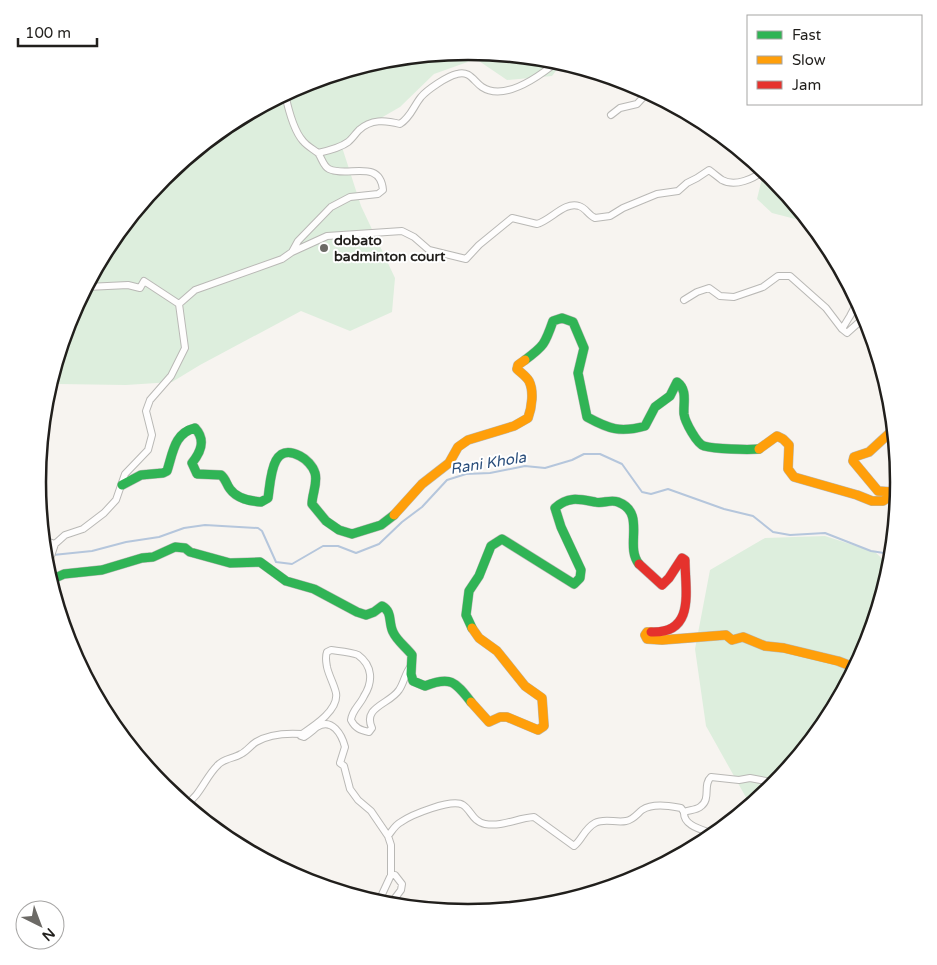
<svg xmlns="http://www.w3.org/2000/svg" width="937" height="965" viewBox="0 0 937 965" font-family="'Varela Round',sans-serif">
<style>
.green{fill:#ded}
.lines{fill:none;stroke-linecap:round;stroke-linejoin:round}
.stream{stroke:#b5c6dc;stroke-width:2}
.street-casing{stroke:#b9b8b5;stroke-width:8}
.fast-casing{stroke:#b9b8b5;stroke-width:10}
.slow-casing{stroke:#b9b8b5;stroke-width:10}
.jam-casing{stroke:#b9b8b5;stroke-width:10}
.street{stroke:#fefdfd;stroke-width:6}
.fast{stroke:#30b455;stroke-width:9}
.slow{stroke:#ff9f0a;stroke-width:9}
.jam{stroke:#e5322d;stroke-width:9}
.poi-dot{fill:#6c6a66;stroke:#fff;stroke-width:2}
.labels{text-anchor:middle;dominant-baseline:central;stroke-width:4;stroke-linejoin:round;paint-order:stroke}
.poi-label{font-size:14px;font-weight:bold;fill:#211f1c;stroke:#fff;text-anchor:start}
.water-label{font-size:15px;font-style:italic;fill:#2a4e7b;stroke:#fff}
.rim{fill:none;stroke:#211f1c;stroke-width:2.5}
</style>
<rect width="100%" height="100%" fill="#f7f4f0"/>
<path class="green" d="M469 52 553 60 562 63 552 76 507 80 476 59 434 74 400 107 374 122 341 144 361 206 395 278 392 312 350 331 301 311 200 365 172 382 126 385 58 384 51 381 70 317 110 243 164 178 229 124 304 84 385 60Z
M764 170 773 178 811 223 772 213 757 199Z
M825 536 875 552 891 567 867 648 827 722 773 787 752 805 748 801 706 726 695 649 710 570 765 538Z"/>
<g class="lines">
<path class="stream" d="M53 555 92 551 126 542 159 537 184 528 205 525 258 528 262 531 276 562 292 564 323 546H338L356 553 379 544 402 522 422 507 447 480 466 474 490 473 525 466 545 468 572 460 584 454H600L622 464 642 492 651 494 668 489 724 509 753 516 773 532 790 535 825 533 871 551 884 553 894 541"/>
<g class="street-casing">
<path id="street" d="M611 115 620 108 637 104 648 92
M318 153C327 151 340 148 348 142 352 139 355 134 359 130 371 119 385 120 400 124 411 117 413 107 421 97 427 90 447 76 457 74 470 70 474 82 482 87 505 102 541 75 558 61
M292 252 327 236 402 231 414 237 429 250 466 259 479 245 512 218 537 224C551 220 565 201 579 206 586 208 588 215 595 218L610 216 623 208 657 194 678 191 687 183 697 178 709 170C713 173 718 177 722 180 735 187 754 179 764 170
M87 287 128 285 140 288 144 281 179 304
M684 300 697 292 709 288 720 296 734 297 763 287 778 276H790L826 308 842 329 847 333 866 316
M842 329 850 316 858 301
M43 540 55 544
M51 580 53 579 50 559 55 544 65 535 83 529 104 513 116 500 125 474 148 450 152 435 146 411 150 400 171 376 185 348 179 304 195 290 282 259 292 252 298 241 331 207 350 197 378 194 383 190C380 158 347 178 329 169 323 166 322 158 318 153 313 149 307 146 303 141 294 131 288 108 285 94
M185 805C200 796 205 778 217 766 223 758 233 759 241 754 247 751 251 745 256 742 269 734 287 733 302 734
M684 812C689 810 696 810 700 807 712 799 702 785 711 777L739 780 750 778 777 783
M388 836C392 831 395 825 401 822 411 815 452 798 463 805 471 810 473 822 485 824 503 827 517 818 534 817L574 846C582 840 584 829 595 823 604 818 616 823 626 821 633 820 637 814 642 810 653 803 669 806 681 808L684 812C683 827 705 830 716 835
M669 862C674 851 681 849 693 849
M378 903 391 875V845L388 836 371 811 358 800 350 789 344 766 340 763 345 747C342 735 332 717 317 727 312 731 309 734 304 737L301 736 302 734C314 726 339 710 336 693 334 684 329 676 327 667 326 661 325 657 327 652L331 650C338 651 352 652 358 655 373 666 373 682 364 696 360 705 352 710 351 720 355 728 360 730 369 732L372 728C362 707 390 704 399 690 404 683 405 673 411 666
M389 906 401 890 402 884 395 875H391"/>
</g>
<g class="fast-casing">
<path id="fast" d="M525 360C544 346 545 344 553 321L562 318 573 322 584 348 578 373 587 417C609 429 620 433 645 426L655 407 670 396 677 382C688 390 683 403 684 414 685 422 697 444 704 446 715 449 747 450 759 449
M122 485 141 475 163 473 167 471C173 453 174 433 195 428 206 440 201 452 192 463L197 474 221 475C226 479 226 484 230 489 237 499 250 501 261 502L268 498C271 479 271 441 300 456 306 459 313 466 315 473 318 483 312 494 312 504L326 521 339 530 352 534 381 525 394 515
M53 579 64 574 102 570 142 558 153 557 175 547 185 548 190 552 230 563 260 562 286 581 314 589 357 612 366 615 374 612 382 606C393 612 388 622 393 632 397 641 406 647 412 655L411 674 413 681 425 686C450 676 455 681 471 702
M472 628 466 615 469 591 479 576 491 546 502 539 574 584 580 578 581 570 561 527 555 508C568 496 579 499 595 502 603 504 610 499 618 502 647 513 624 546 639 564"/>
</g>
<g class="slow-casing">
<path id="slow" d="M759 449 777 436 783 439 789 445 788 469 794 477 857 495 872 501H883L894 494 892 492 878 491 853 461 854 457 869 452 894 429
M394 515 422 484 449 463 458 447 468 440 514 426 528 418C532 407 534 391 529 381 526 376 521 373 517 369L518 365 525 360
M651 632H647L645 635 647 639 662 640 726 635 732 640 743 637 765 646 784 648 838 661 856 668
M471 702 489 722 500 717H507L538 730 544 726 542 698 525 686 497 651 479 638 472 628"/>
</g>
<g class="jam-casing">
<path id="jam" d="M639 564 662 585 669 578 682 558 685 560C685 590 696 634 651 632"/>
</g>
<use href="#street" class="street"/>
<use href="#fast" class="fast"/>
<use href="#slow" class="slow"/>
<use href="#jam" class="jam"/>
</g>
<circle class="poi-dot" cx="324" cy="248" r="5"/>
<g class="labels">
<g class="poi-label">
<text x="334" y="240">dobato<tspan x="334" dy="16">badminton court</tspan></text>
</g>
<g class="water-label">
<text transform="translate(488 463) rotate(-9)">Rani Khola</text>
</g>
</g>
<path d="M0 0H937V965H0ZM46 482a422 422 0 1 1 844 0a422 422 0 1 1-844 0Z" fill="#fff" fill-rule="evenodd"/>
<path class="rim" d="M46 482a422 422 0 1 1 844 0a422 422 0 1 1-844 0Z"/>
<rect x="747" y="15" width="175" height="90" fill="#ffffff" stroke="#a6a5a4"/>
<rect x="757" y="31" width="25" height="8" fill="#30b455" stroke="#a6a5a4"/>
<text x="792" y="40" font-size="15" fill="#211f1c">Fast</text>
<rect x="757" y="56" width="25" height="8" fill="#ff9f0a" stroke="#a6a5a4"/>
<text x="792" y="65" font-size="15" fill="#211f1c">Slow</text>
<rect x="757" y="81" width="25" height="8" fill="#e5322d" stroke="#a6a5a4"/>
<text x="792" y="90" font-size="15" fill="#211f1c">Jam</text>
<g transform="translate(40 925) rotate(138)"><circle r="24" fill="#ffffff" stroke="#a6a5a4"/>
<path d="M0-4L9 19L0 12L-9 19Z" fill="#6c6a66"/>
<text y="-8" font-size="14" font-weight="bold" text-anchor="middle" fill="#211f1c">N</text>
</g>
<path d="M18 38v8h79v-8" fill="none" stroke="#211f1c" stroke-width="2.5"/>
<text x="25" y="38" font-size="15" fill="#211f1c" stroke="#ffffff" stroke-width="4" paint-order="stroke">100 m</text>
</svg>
